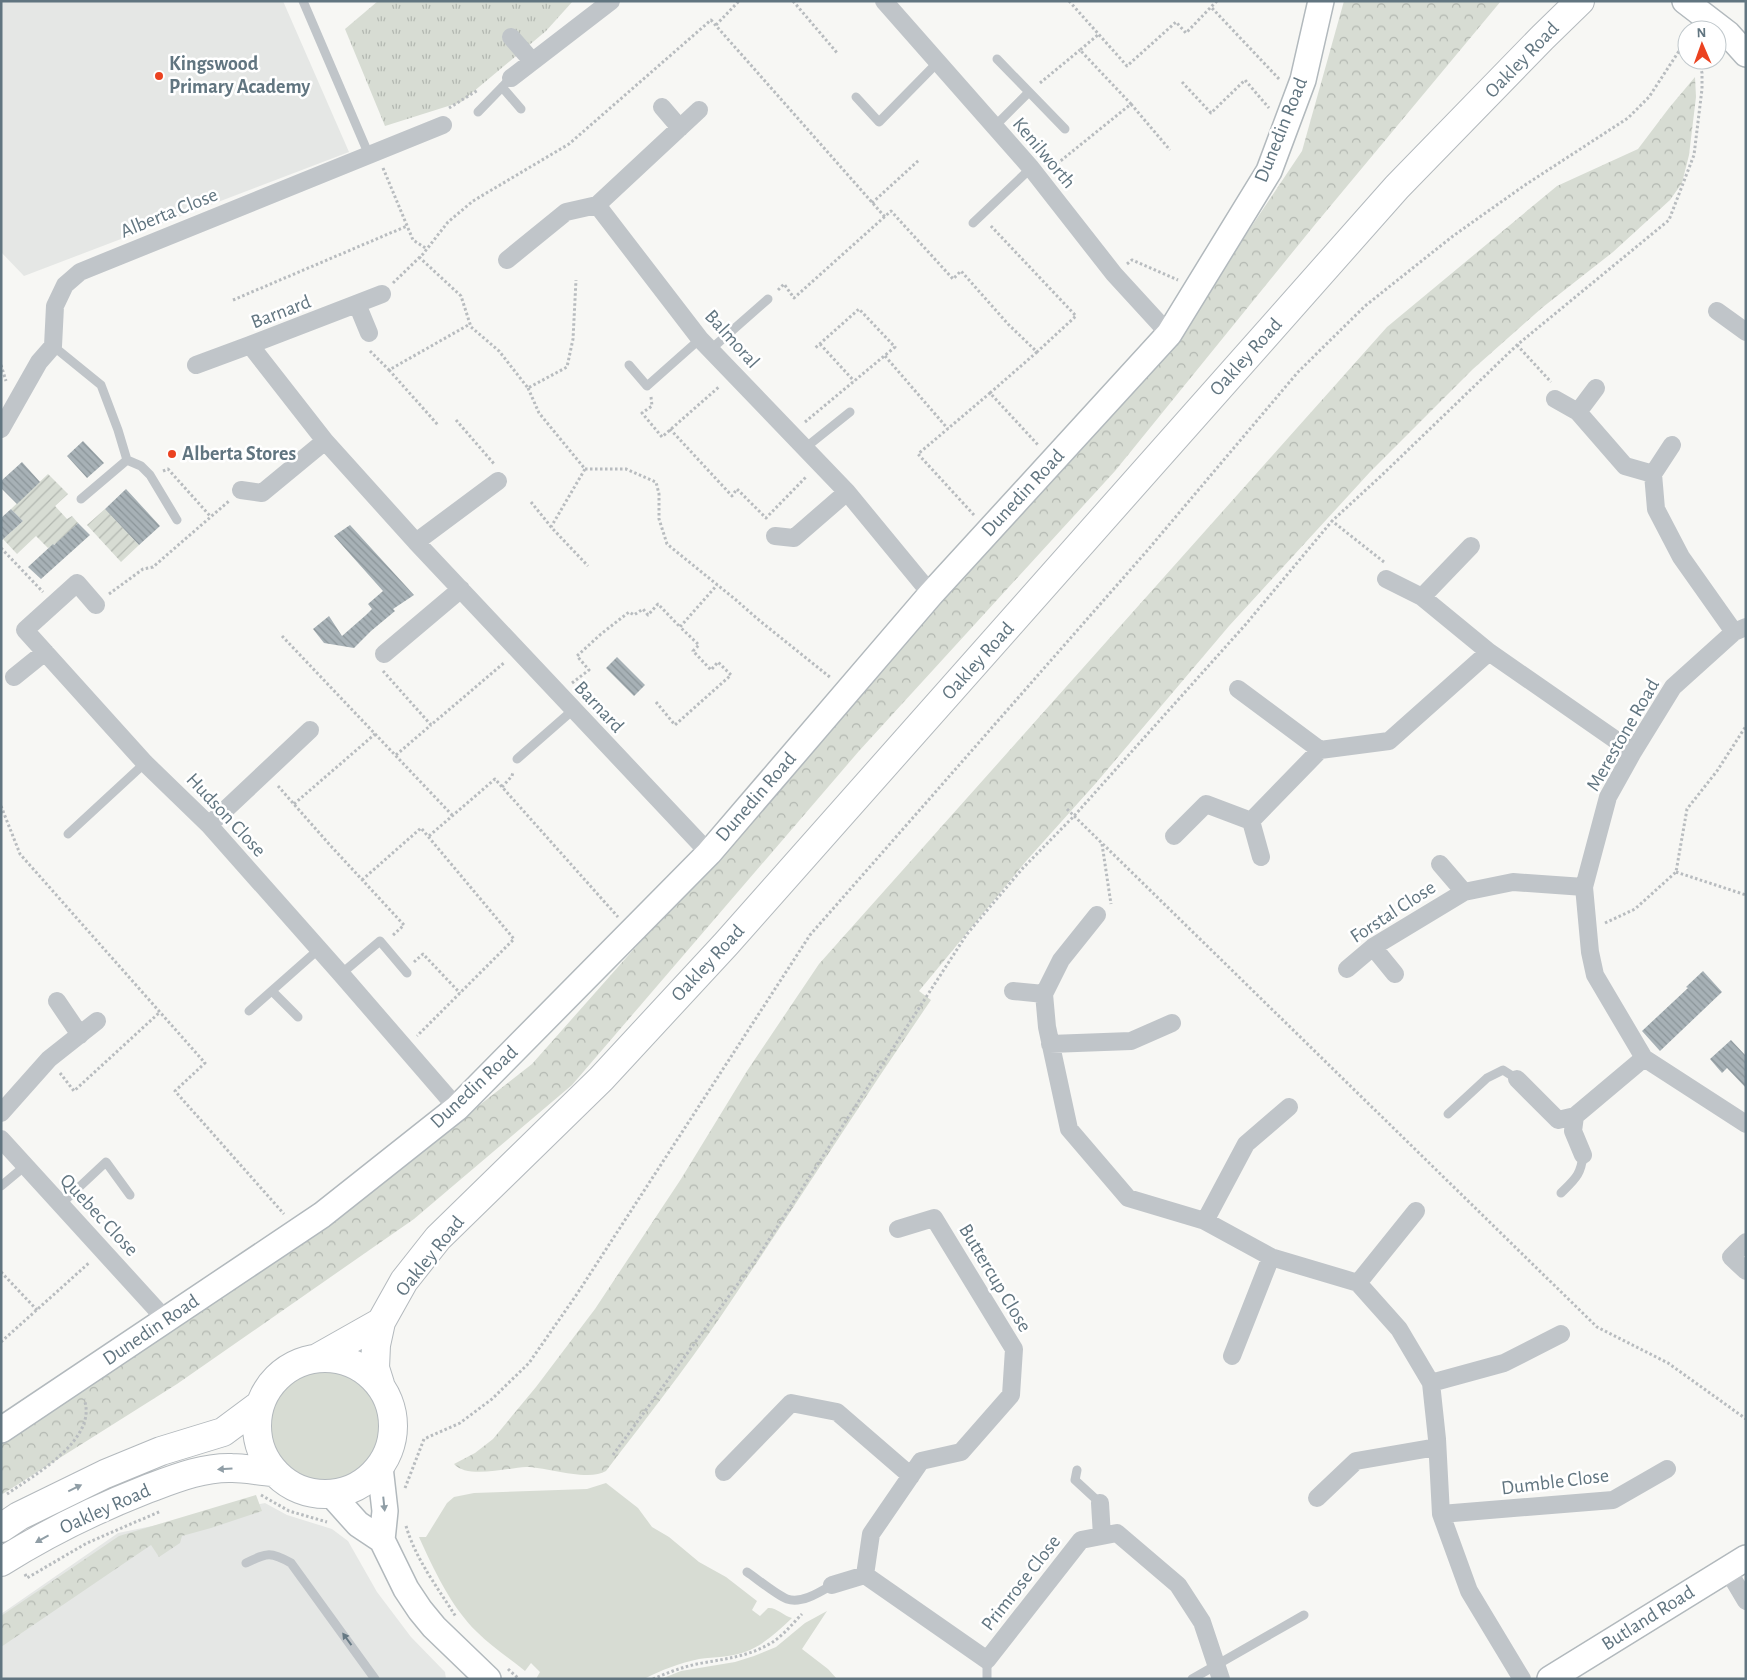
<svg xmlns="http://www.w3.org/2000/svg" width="1747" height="1680" viewBox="0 0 1747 1680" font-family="'Alegreya Sans',sans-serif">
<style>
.built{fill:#e5e7e5}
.grass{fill:#d7dcd3}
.forest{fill:url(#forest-crowns)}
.park{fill:url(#park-tufts)}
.garden{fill:url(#garden-furrows)}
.building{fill:url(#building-back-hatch)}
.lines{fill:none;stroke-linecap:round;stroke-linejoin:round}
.secondary-casing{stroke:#b2b9bd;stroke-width:28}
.primary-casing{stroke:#b3b9bd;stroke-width:30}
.path{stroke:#b8bcbf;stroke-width:3;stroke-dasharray:2.5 2.5;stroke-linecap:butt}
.lane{stroke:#c0c5c9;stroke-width:9}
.street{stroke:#c0c5c9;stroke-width:18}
.secondary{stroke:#fff;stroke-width:25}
.primary{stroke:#fff;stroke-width:28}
.oneway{fill:#909ea6}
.oneway2{fill:#667984}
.poi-dot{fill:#eb4220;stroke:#fff;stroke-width:2}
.labels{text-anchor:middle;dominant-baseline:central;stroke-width:5;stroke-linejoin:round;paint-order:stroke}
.street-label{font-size:20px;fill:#617580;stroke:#fff}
.poi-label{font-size:20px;font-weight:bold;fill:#617580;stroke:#fff;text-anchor:start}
</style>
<defs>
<pattern id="forest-crowns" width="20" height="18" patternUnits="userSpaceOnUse" patternTransform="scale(1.25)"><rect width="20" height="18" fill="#d7dcd3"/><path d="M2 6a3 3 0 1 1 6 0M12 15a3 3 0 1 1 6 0" fill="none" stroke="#b2b7b0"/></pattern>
<pattern id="park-tufts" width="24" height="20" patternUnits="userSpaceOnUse" patternTransform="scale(1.25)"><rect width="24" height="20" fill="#d7dcd3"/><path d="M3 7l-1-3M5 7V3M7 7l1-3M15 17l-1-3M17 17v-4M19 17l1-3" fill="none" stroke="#b2b7b0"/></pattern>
<pattern id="garden-furrows" width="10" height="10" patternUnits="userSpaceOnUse" patternTransform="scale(1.25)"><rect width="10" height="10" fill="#d7dcd3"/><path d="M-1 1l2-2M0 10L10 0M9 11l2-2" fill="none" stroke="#b2b7b0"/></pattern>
<pattern id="building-back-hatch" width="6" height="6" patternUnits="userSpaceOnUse" patternTransform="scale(1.25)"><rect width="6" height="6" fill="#a7b1b6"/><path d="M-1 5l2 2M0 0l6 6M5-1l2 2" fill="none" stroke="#8b9599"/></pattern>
</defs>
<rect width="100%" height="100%" fill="#f7f7f4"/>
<path class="built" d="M1 1H283L349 152 24 276 1 252Z
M265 1503 287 1515 332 1529 348 1541 377 1592 411 1637 445 1672 446 1679H1V1614L118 1533Z"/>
<path class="grass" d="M270 1426a57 57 0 1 1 114 0a57 57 0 1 1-114 0Z
M606 1483 638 1508 652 1527 669 1537 699 1562 726 1577 757 1601 752 1610 760 1616 768 1608C776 1607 784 1616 792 1618 778 1631 764 1645 745 1652 730 1657 715 1657 699 1659 680 1663 661 1670 644 1679H536L540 1672 531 1663 525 1671C509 1658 491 1646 477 1632 451 1607 433 1568 419 1537H426L447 1503 454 1497 474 1493 587 1489Z
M827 1611 802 1649 828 1669 837 1679H661L681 1671 735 1662 754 1656 776 1647 805 1623Z"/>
<path class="forest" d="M1344 1H1501L1313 227 1115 471 859 751 572 1085 414 1219 177 1384 1 1495V1440L309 1238 532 1064 773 792 969 565 1178 336 1302 151Z
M1695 77 1696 97 1689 155 1682 183 1670 200 1613 252 1543 307 1473 369 1370 472 1229 626 1096 783 1027 860 919 991 931 1000C859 1105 792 1211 721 1316 685 1369 645 1420 606 1471 589 1482 546 1467 526 1467 507 1468 467 1479 454 1464L475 1453 493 1439 536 1387 595 1309 681 1179 747 1071 819 964 1387 327 1557 186 1638 149 1669 108Z
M256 1495 262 1511 211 1528 182 1536 180 1543 159 1557 151 1545 1 1647V1616L119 1536Z"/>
<path class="park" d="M378 1H573L546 31 461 102 385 126 345 29Z"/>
<path class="garden" d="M48 474 68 494 55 506 67 519 72 516 78 523 58 542 48 548 36 536 17 554 3 539 23 521 11 509Z
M105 509 139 545 121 562 87 525Z"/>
<path class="building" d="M83 441 104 463 87 478 67 456Z
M22 462 40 482 17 504 1 488V481Z
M126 489 160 526 139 545 105 509Z
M11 509 23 521 1 541V518Z
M78 523 90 535 41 579 28 567 53 544 54 545Z
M350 525 414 595 393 609 395 611 371 631 354 648 324 643 313 629 329 616 342 636 366 615 372 609 368 604 383 591 334 536Z
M617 657 645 685 634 696 606 668Z
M1703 971 1722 992 1660 1051 1642 1031 1688 988 1686 987Z
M1731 1040 1746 1056V1088L1727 1068 1722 1073 1710 1059Z"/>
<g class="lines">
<g class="secondary-casing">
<path id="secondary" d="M1685 1 1728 34 1746 54
M1 1430 322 1215 457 1108 709 853 931 594 1169 334 1269 171 1303 80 1321 1
M380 1467 385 1511 382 1540
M332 1495 358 1524 382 1540 406 1589 420 1610 434 1627 488 1679
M1550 1679 1746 1558"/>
</g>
<g class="primary-casing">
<path id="primary" d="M319 1357 381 1322
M257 1426a68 68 0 1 1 136 0a68 68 0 1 1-136 0Z
M380 1384 375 1368 376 1345 381 1322 404 1281 438 1238 601 1079 726 944 1397 187 1542 38 1580 1
M1 1528 19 1516 105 1474 161 1451 223 1432 258 1406
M1 1562C47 1533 96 1509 147 1489 174 1479 203 1467 232 1468 245 1468 259 1471 273 1472"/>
</g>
<path class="path" d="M793 1 838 54
M1069 1 1127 66 1176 22 1186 33 1211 7
M1217 1 1211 7 1280 80
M716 25 739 1
M1182 82 1211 113 1245 80 1269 108
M1040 83 1080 50
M1131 104 1170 150
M449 108 478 90
M1053 167 1131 104 1080 50 1099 34
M383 168 413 240 427 249
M872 203 919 160
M419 257 461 296 471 327 499 351 528 388 567 367 573 339 576 280
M1127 264 1132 260 1178 280
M393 283 423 254 448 222 473 201 569 144 711 20 885 217
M778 290 784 284 794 298 891 211 953 279 961 271 1008 324 1037 352 1076 316 990 225
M233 300 407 226
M820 344 854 381
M1517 345 1551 382
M370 351 389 370 470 324
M1037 352 990 393 1039 446
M885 356 948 429
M1 365 6 381
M389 370 438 425
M528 388 539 413 585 469 551 527 588 566
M651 397 652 406 642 413 662 437 720 386
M456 420 495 465
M805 422 895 347 859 309 814 349
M670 429 732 496 737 489 766 518 807 476
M585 469H626L656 482 659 494V519L667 544 736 600 760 621 831 678
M163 471 168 469 211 517
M531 502 552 528
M974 515 918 454 990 393
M1 548 43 592
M1384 562 1332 521 1382 475 1517 345 1669 220 1694 155 1702 89V73L1699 60
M109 594 143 569 153 567 229 501
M282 636 453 816
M383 671 431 725 505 662
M572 683 589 670 577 656 601 634 629 612 634 615 643 609 648 615 658 604 680 627
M656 702 675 725 731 675 718 662 711 670 693 651 699 645 680 627 717 585
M396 755 431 725
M278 786 329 844 404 925 392 936
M502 787 512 776 513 772
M294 804 375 734
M1 806 20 854 205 1063 175 1091 284 1214
M1067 809 1597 1327 1668 1363 1746 1419
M429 836 495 779 618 917
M1102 844 1111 904
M1676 872 1746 895
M362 880 421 828 514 939 417 1036
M1605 923 1635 909 1676 872 1687 809 1717 771 1746 726
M414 962 423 954 460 993
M60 1073 74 1091 160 1012
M1 1272 37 1310
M1 1342 90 1262
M613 1455 759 1255 967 934 1023 868 1074 816 1246 624 1332 521
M405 1488 424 1439 460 1423 492 1399 529 1363 577 1294 810 935 1146 552 1298 372 1365 306 1453 236 1525 185 1628 118 1649 97 1681 48 1687 36
M7 1494C33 1476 99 1439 84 1399
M261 1495 289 1511 327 1522
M406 1526C416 1560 438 1588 456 1617
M25 1574 27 1578 87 1543 161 1511
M508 1669 519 1679
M653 1679C667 1673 682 1667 697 1664 723 1659 748 1657 771 1643 783 1636 793 1623 802 1614"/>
<path class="lane" d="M303 1 369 155
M997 59 1065 129
M502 87 521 109
M856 97 879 122 938 62
M478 112 511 78
M995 126 1029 92
M973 223 1031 168
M53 346 101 385 118 430 127 460 81 499
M710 350 768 299
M629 365 647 386 700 339
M805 448 850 412
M127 460 141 466 150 475 177 520
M517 759 573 710
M68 834 145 763
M341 974 380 941 407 973
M272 991 298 1017
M249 1011 319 949
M1448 1114 1487 1078 1503 1070 1517 1079
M1 1186 25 1166
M1561 1193C1575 1179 1581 1175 1583 1155
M60 1205 106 1162 130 1195
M1077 1470 1075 1480 1100 1503
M246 1563C267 1553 270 1551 291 1563L375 1679
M747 1572C756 1578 778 1596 787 1599 802 1604 820 1592 832 1585
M987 1660V1679
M1192 1679 1304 1615"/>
<path class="street" d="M884 1 1031 168 1114 274 1169 334
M511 37 532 61
M511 78 611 1
M662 107 680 128
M699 110 597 205 700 339 847 492 931 594
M507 260 566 212 597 205
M382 294 250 345 325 441 416 542 709 853
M357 304 369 333
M1717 311 1746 332
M196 365 250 345
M1555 399 1578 412 1625 466 1653 474 1656 509 1681 557 1734 632
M1578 412 1596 388
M1 429 39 362 53 346 55 306 65 285 80 272 443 125
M1653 474 1672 445
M241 490 262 493 325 441
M775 536 794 538 847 492
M416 542 498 481
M1471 546 1422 597 1489 652
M1386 579 1422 597
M96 605 77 583 25 630 145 763 209 825 341 974 457 1108
M1746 627 1734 632 1673 687 1633 752 1608 797 1584 887 1590 952 1595 975 1644 1058 1746 1124
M384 654 461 589
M14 677 45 652
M1238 689 1320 750
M209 825 310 730
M1174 836 1206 804 1251 821
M1261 857 1251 821 1320 750 1389 741 1489 652 1633 752
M1440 864 1464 892
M1097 915 1061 960 1044 994 1047 1027 1069 1129 1128 1198 1205 1221 1271 1257 1358 1283 1399 1329 1431 1383 1437 1439 1441 1514 1469 1591 1522 1679
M1373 947 1395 974
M1347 969 1373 947 1464 892 1513 882 1584 887
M1013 991 1044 994
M57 1001 80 1035
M1050 1044 1131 1041 1172 1023
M1517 1079 1558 1120 1575 1116 1644 1058
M1 1113 49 1059 97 1021
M1575 1116 1573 1131 1583 1155
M1 1139 166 1320
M1205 1221 1246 1144 1289 1107
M898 1229 934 1218 1014 1349 1011 1395 961 1452 921 1461 871 1534 865 1575 987 1660 1081 1540 1117 1533 1178 1585 1202 1622 1221 1679
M1746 1242 1731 1257 1746 1271
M1358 1283 1416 1211
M1232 1356 1271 1257
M1431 1383 1504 1363 1561 1334
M724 1472 791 1403 837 1412 911 1476
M1317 1498 1356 1461 1437 1447
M1100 1503 1102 1536
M1441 1514 1613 1500 1667 1469
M1727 1569 1746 1601
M832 1585 865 1575"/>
<use href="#secondary" class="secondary"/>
<use href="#primary" class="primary"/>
</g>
<defs><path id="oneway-solid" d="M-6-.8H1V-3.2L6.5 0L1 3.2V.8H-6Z" transform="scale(1.25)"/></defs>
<g class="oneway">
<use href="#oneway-solid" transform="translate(225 1469) rotate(176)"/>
<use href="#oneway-solid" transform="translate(75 1488) rotate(-26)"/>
<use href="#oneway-solid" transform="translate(384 1504) rotate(84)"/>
<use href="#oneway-solid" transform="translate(42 1539) rotate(151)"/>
</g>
<use class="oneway2" href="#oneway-solid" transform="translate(347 1639) rotate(-126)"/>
<g class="poi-dot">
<circle cx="159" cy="76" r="5"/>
<circle cx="172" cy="454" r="5"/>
</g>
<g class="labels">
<g class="street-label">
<text transform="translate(1522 60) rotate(-46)">Oakley Road</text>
<text transform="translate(1281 130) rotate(-68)">Dunedin Road</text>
<text transform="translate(1044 153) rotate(50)">Kenilworth</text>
<text transform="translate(169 213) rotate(-22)">Alberta Close</text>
<text transform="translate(281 312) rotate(-21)">Barnard</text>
<text transform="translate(732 339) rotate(48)">Balmoral</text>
<text transform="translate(1246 357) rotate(-48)">Oakley Road</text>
<text transform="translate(1023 493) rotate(-47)">Dunedin Road</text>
<text transform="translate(978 661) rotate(-48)">Oakley Road</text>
<text transform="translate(599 707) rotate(47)">Barnard</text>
<text transform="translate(1623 735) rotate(-60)">Merestone Road</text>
<text transform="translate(756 797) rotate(-49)">Dunedin Road</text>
<text transform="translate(226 815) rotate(47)">Hudson Close</text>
<text transform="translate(1393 912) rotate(-33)">Forstal Close</text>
<text transform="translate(708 963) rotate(-47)">Oakley Road</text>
<text transform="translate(474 1087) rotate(-43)">Dunedin Road</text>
<text transform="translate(99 1215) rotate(47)">Quebec Close</text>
<text transform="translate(430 1256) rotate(-51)">Oakley Road</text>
<text transform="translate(995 1278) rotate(59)">Buttercup Close</text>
<text transform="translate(151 1330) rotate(-34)">Dunedin Road</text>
<text transform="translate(1555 1482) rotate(-7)">Dumble Close</text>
<text transform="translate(105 1509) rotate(-24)">Oakley Road</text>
<text transform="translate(1021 1583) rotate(-52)">Primrose Close</text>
<text transform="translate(1648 1618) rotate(-32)">Butland Road</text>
</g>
<g class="poi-label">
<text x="169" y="64">Kingswood<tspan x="169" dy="23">Primary Academy</tspan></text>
<text x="182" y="454">Alberta Stores</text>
</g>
</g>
<rect width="1747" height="1680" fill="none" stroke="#617580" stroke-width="5"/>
<g transform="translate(1702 45) rotate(358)"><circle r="24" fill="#ffffff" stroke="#c0c8cc"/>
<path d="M0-4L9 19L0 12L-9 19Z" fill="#eb4220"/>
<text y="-8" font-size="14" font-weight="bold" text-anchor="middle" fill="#617580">N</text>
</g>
</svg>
